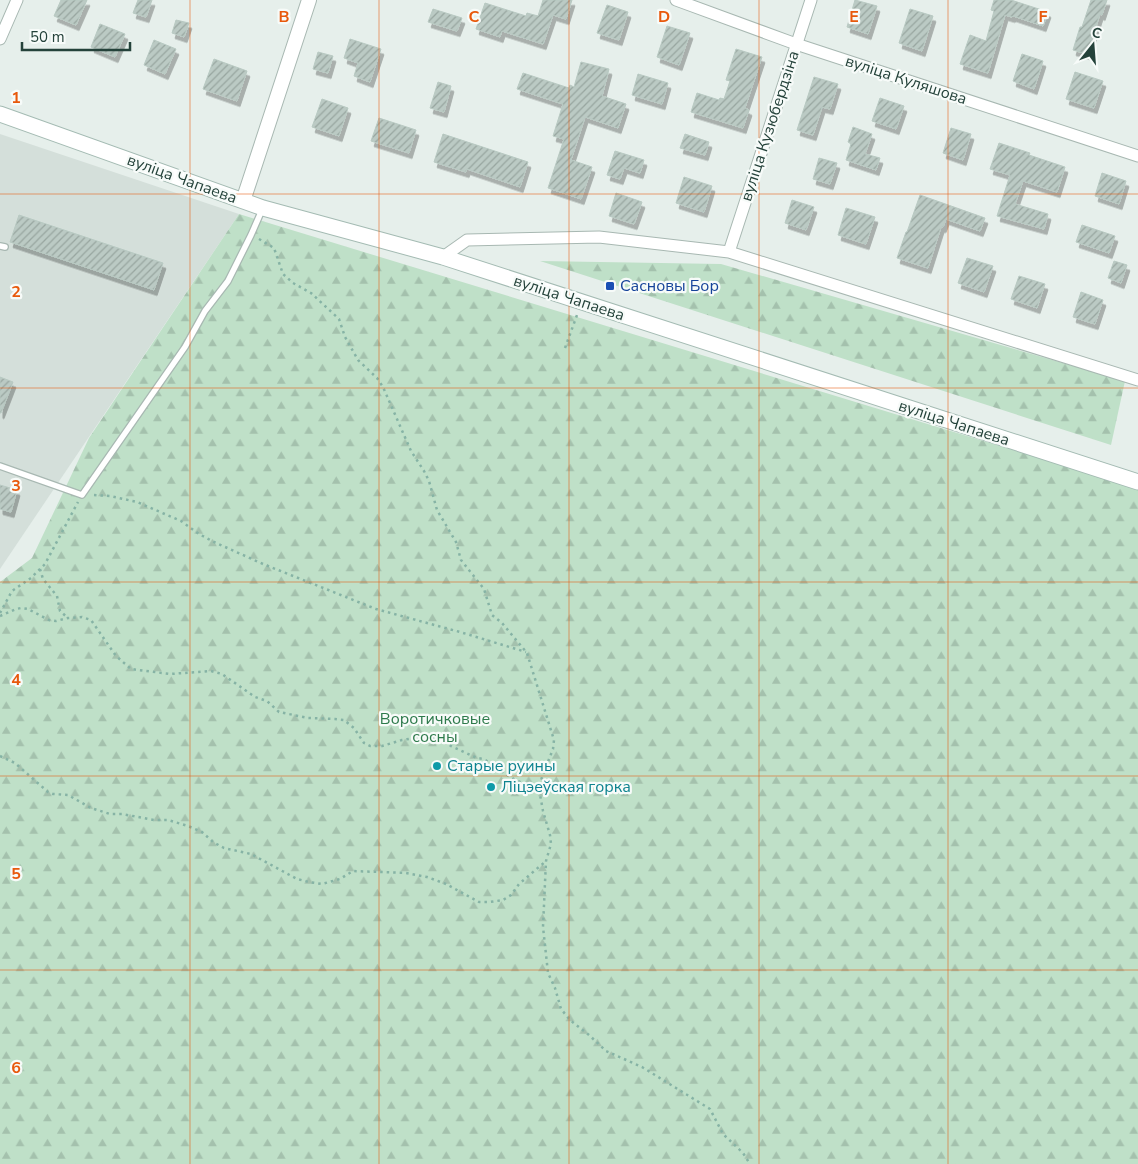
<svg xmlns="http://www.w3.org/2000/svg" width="1138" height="1164" viewBox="0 0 1138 1164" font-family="'Nunito Sans',sans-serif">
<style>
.built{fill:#d4dfda}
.forest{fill:url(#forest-firs)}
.building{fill:url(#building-hatch);stroke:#b8c9c2;filter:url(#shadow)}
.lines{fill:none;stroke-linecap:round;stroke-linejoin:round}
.service-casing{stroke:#a8b8b2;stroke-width:8}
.minor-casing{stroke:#a8b8b2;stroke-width:13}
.tertiary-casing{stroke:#a8b8b2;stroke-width:16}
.secondary-casing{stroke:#a4bbb3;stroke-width:17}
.path{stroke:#86b3a5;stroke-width:2.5;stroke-dasharray:2.5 4;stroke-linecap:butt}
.service{stroke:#fff;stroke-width:5.5}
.minor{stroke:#fff;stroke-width:11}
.tertiary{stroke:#fff;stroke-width:14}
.secondary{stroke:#fff;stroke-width:15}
.grid{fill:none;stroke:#e8590c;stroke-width:1;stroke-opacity:0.55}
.transit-dot{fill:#1a4fb4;stroke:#f7fbf9;stroke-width:2}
.culture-dot{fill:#0f9aa8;stroke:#f7fbf9;stroke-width:2}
.labels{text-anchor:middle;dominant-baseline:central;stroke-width:4.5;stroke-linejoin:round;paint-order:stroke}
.street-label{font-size:16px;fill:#24423a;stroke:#f7fbf9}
.transit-label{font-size:16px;fill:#164399;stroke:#f7fbf9;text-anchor:start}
.park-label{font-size:16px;fill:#2d7a4b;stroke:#f7fbf9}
.culture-label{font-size:16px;fill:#0d838f;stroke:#f7fbf9;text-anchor:start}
.grid-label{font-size:16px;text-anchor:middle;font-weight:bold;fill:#e8590c;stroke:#f7fbf9;stroke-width:4.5;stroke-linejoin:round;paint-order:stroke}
</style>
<defs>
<pattern id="forest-firs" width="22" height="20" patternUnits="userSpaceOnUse" patternTransform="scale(1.25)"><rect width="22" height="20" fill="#bfe0c8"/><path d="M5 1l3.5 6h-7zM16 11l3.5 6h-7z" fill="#a4c1ad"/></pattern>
<pattern id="building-hatch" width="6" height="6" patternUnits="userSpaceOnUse" patternTransform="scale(1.25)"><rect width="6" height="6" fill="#bbcac4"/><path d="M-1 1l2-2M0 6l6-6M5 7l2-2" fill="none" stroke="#98a6a0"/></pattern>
<filter id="shadow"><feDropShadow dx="3" dy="5.5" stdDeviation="0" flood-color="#0004"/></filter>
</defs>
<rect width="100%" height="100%" fill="#e6efeb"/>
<path class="built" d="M0 134 239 214 0 569Z"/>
<path class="forest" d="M239 214 1138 488V1164H0V582L32 558 89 438Z
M540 261 721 264 1125 381 1111 445Z"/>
<path class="building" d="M61 0H87L76 25 54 16Z
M138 0H152L146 17 133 13Z
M543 0H572L566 19 553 15 543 44 502 31 500 37 476 29 485 3 526 16 527 13 538 16Z
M855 0 877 6 868 34 847 27Z
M994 0H1011L1048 12 1043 26 1013 16 1012 17 1005 15 988 73 960 64 970 35 986 41 994 11 991 10Z
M1091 0H1107L1102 15 1100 14 1087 54 1073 50 1080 27H1082Z
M607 5 628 12 619 40 597 33Z
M433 9 462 18 457 31 428 22Z
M910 9 933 16 922 51 899 43Z
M176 20 189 23 184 37 172 33Z
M100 24 125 34 115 57 91 47Z
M667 26 690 33 679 65 657 57Z
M350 39 381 49 370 82 354 76 358 63 344 58Z
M154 40 176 49 165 74 144 65Z
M736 49 762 57 745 108 749 110 743 128 691 112 697 93 719 100 720 98 724 99 730 81 726 80Z
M318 52 333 56 328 73 313 69Z
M1022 54 1043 61 1034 89 1013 81Z
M214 59 247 71 237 101 203 89Z
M581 62 609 69 602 96 626 104 618 128 585 117 571 160 592 167 581 199 548 188 564 139 553 136 563 104 517 89 523 73 569 88 570 85 574 87Z
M1075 72 1103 81 1094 108 1066 99Z
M638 74 668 83 662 104 632 95Z
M814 77 838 84 830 109 822 107 813 135 797 130Z
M438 82 451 86 444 112 430 108Z
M880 98 904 106 896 129 872 121Z
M322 99 348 108 339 136 312 127Z
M379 118 416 130 409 153 371 141Z
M853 127 872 134 865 154 880 158 876 170 846 160 851 144 848 142Z
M951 128 971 134 963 160 943 153Z
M443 134 528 162 520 187 467 169 466 172 434 162Z
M685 134 709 142 705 155 680 148Z
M999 143 1030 153 1029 155 1065 167 1057 192 1023 181 1015 204 1048 214 1044 229 997 216 1010 175 990 169Z
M615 151 644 160 640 173 624 168 620 179 607 175Z
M819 158 837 163 830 184 813 179Z
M1102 173 1126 181 1119 204 1095 196Z
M684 177 712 186 704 212 676 203Z
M616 193 642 202 634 224 609 216Z
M920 195 985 218 980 231 946 219 943 227H941L928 268 897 258 906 232H907Z
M792 200 814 207 806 230 785 223Z
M846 208 875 217 866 244 838 235Z
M19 215 163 263 154 290 10 242Z
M1082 225 1115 236 1109 253 1076 242Z
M967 258 993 266 984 292 958 283Z
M1114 261 1127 265 1121 283 1108 278Z
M1019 276 1045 284 1037 308 1011 299Z
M1081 292 1103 300 1095 324 1073 317Z
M0 377 13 382 1 413H0Z
M0 485 17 490 11 512 0 509Z"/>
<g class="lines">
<g class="service-casing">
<path id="service" d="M0 246 5 247
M0 466 82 495 185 347 205 311 228 281 251 235 262 210"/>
</g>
<g class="minor-casing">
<path id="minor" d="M676 0 796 44 1138 156
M0 39 17 0
M729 252 811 0
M443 257 467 240 599 237 729 252 1138 380"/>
</g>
<g class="tertiary-casing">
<path id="tertiary" d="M243 201 309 0"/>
</g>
<g class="secondary-casing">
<path id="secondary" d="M0 114 263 208 443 257 1138 482"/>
</g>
<path class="path" d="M259 239 274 248 283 274 293 283 311 293 339 319 345 337 358 360 377 378 383 387 411 451 424 471 429 481 437 510 456 542 461 560 484 589 492 615 502 623 527 653 554 740 553 749 542 777 539 789 543 811 550 835 551 844 546 861 543 927 548 973 555 988 561 1009 570 1020 589 1035 606 1051 642 1067 710 1109 723 1134 743 1153 750 1164
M565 348 577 315
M94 495 110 496 137 502 181 521 199 534 214 542 263 564 376 609 460 632 526 652
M40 569 43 579 57 596 60 611 68 618
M0 613 12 591 31 578 45 564 78 502
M0 616 16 609 21 608 28 609 49 620 56 621 68 618 82 617 91 620 116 656 131 669 170 674 211 671 222 674 255 697 267 701 279 712 308 718 335 719 344 720 354 728 364 743 370 746H382L402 740 421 737H429L440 739 451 746 477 758 484 759 510 777 528 786 539 789
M0 756 15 763 48 792 53 794 68 795 91 808 110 814H122L154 820H168L188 826 202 832 213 842 224 848 251 854 297 879 309 882 322 884 340 879 353 871 406 873 427 877 446 884 479 902H490L503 900 511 895 519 884 546 861"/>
<use href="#service" class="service"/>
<use href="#minor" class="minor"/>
<use href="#tertiary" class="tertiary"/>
<use href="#secondary" class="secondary"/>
</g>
<path class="grid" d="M190 0V1164M379 0V1164M569 0V1164M759 0V1164M948 0V1164M0 194H1138M0 388H1138M0 582H1138M0 776H1138M0 970H1138"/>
<rect class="transit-dot" x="605" y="281" width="10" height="10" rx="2.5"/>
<g class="culture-dot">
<circle cx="437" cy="766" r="5"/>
<circle cx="491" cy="787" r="5"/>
</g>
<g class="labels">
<g class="street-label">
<text transform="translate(906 80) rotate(18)">вуліца Куляшова</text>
<text transform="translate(770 126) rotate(-72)">вуліца Кузюбердзіна</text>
<text transform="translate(182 179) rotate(20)">вуліца Чапаева</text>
<text transform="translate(569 298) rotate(18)">вуліца Чапаева</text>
<text transform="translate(954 423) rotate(18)">вуліца Чапаева</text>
</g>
<g class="transit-label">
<text x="620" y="286">Сасновы Бор</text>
</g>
<g class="park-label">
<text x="435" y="719">Воротичковые<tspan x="435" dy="18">сосны</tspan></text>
</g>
<g class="culture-label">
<text x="447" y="766">Старые руины</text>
<text x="501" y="787">Ліцэеўская горка</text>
</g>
</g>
<g class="grid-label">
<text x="284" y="22">B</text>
<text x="474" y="22">C</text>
<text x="664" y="22">D</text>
<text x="854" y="22">E</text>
<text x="1043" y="22">F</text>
<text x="16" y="103">1</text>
<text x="16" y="297">2</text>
<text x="16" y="491">3</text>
<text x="16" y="685">4</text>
<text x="16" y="879">5</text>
<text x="16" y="1073">6</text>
</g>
<g transform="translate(1093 45) rotate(17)" stroke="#f7fbf9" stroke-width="4" paint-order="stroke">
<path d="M0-4L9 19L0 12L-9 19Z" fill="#24423a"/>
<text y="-8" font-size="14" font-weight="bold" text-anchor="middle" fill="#24423a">С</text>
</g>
<path d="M22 42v8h108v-8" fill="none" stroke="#24423a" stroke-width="2.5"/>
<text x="30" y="42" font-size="15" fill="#24423a" stroke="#f7fbf9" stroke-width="4" paint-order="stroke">50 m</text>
</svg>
